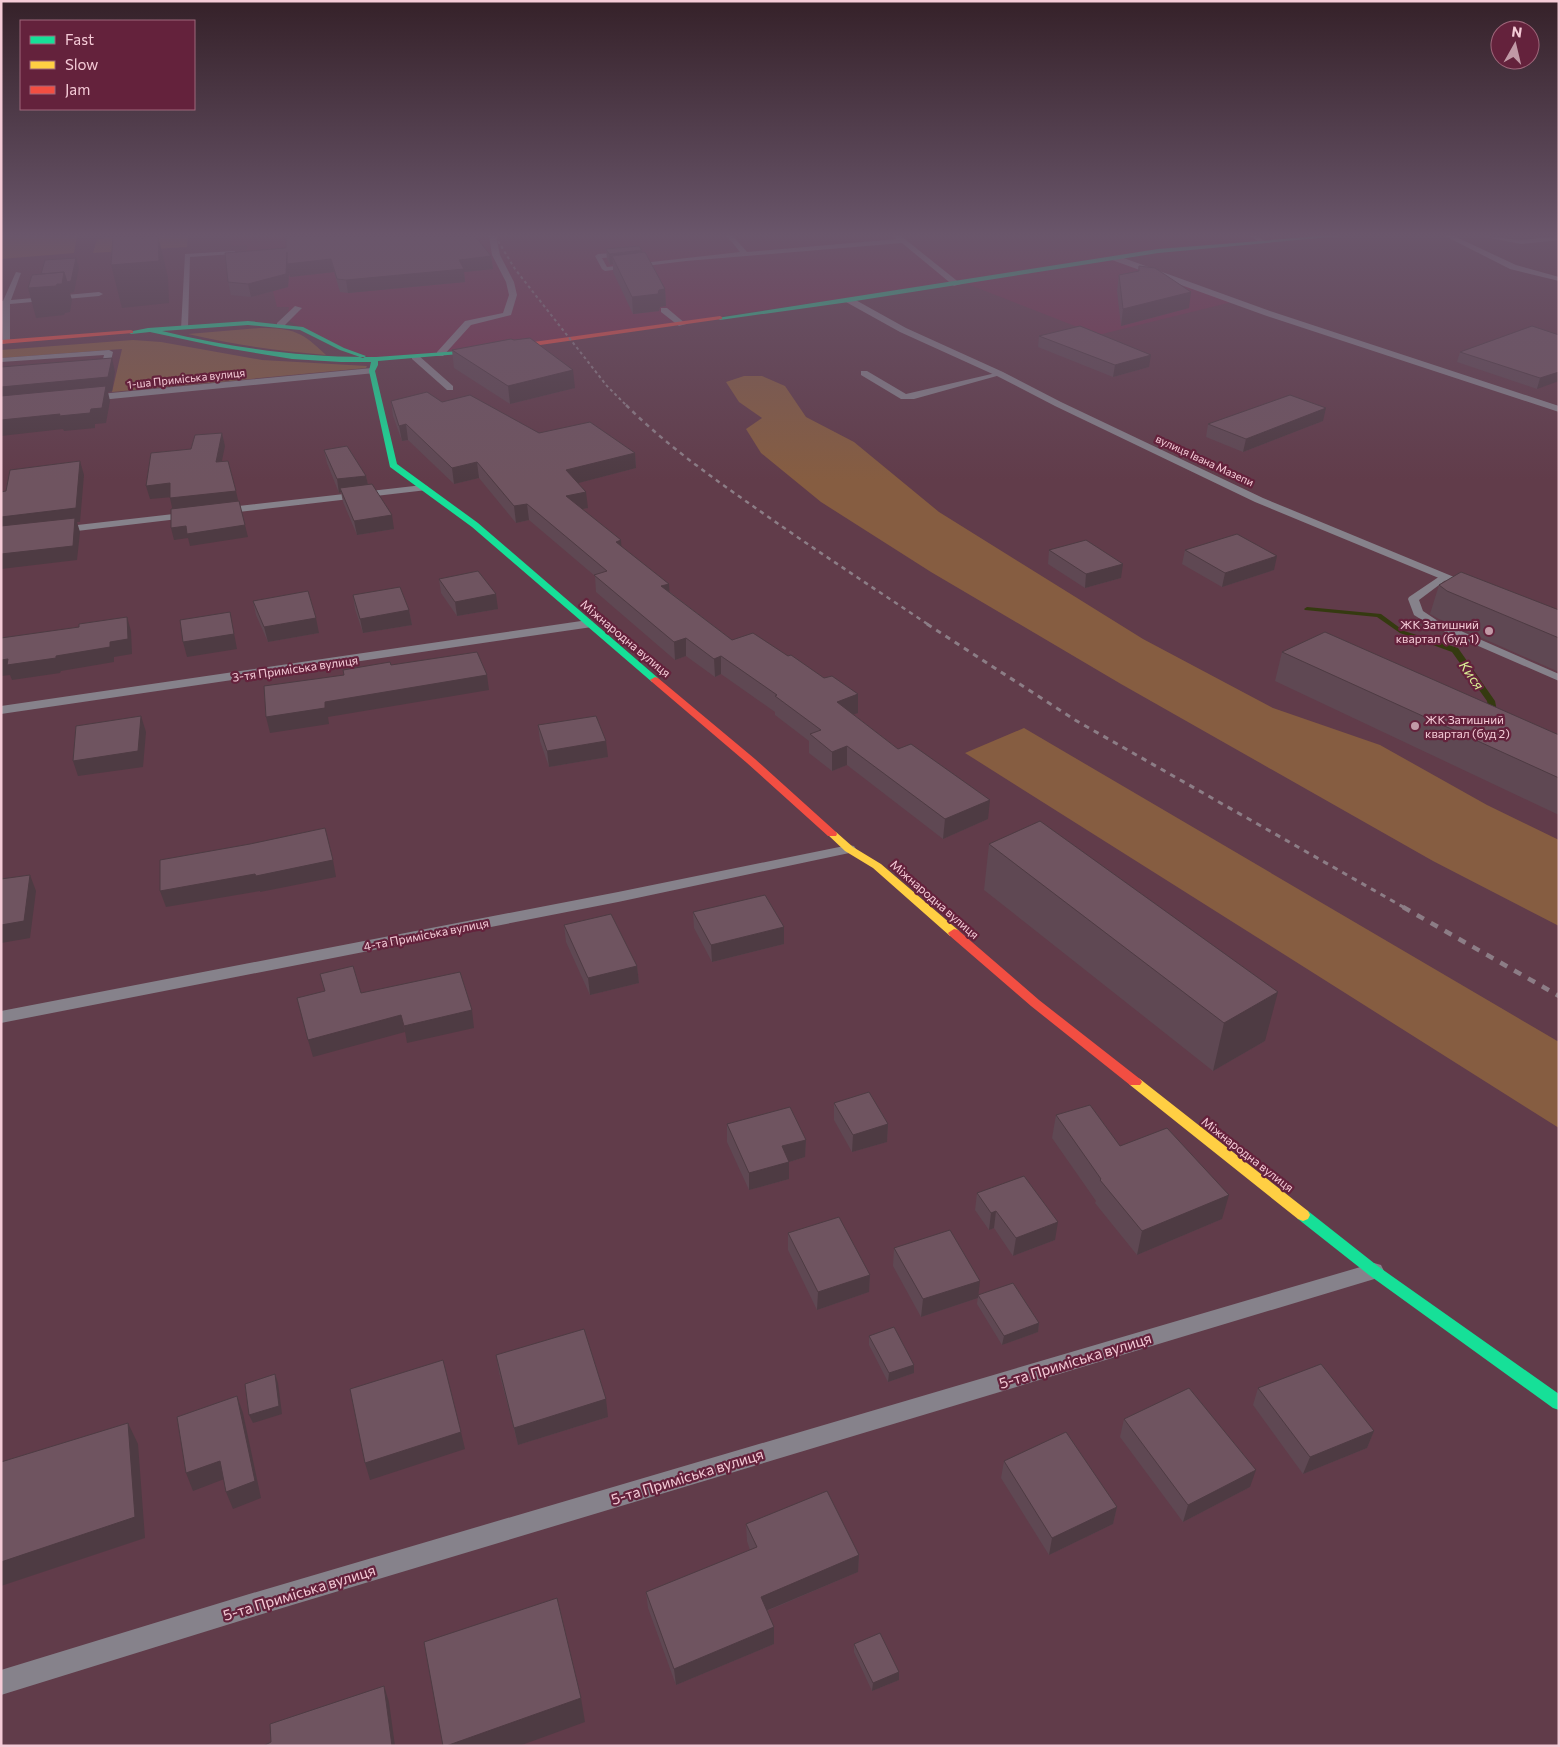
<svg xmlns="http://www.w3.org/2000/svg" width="1560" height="1747" viewBox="0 0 1560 1747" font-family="Commissioner,sans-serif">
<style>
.built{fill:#77324d}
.green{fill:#865d41}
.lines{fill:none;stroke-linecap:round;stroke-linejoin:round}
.stream{fill:#353a10;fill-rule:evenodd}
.lane{fill:#86828b;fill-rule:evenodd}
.street{fill:#86828b;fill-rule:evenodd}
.fast{fill:#16e098;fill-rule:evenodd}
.slow{fill:#ffcf43;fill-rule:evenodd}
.jam{fill:#f24e42;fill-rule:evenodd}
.rail-far3{stroke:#8c7d86;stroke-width:2;stroke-dasharray:3 3;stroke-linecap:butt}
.rail-far2{stroke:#8c7d86;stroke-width:2.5;stroke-dasharray:4.5 4.5;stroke-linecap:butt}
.rail-far1{stroke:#8c7d86;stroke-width:3;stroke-dasharray:5.5 5.5;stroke-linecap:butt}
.rail{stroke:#8c7d86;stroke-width:4.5;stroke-dasharray:8 8;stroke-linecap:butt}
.wall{fill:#5f4853}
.shaded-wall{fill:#4e3b43}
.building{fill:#6f5460;stroke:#4e3b43}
.poi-dot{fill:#c199a6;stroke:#64223c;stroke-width:2}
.labels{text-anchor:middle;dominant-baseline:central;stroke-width:4.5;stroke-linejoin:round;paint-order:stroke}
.far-street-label{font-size:11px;fill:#f5cbd7;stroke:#64223c}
.poi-label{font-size:12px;fill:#f5cbd7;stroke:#64223c;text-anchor:end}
.street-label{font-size:12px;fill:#f5cbd7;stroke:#64223c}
.water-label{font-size:14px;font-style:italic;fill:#d9ed93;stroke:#64223c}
.near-street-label{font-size:15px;fill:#f5cbd7;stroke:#64223c}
</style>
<rect width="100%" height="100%" fill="#613c4a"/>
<path class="built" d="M230 236H1328L1157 250 1113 257 1232 302 1098 335 962 282 502 347 375 359 343 348 287 320 289 307H277L273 291 246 264 247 245 231 246Z"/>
<path class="green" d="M1 236H77L74 253 1 259Z
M144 236H188L187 247 93 253 97 239Z
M260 328C294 328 302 332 326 355 279 351 234 345 188 334Z
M133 340 161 342 262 360 367 366 366 368 112 392 122 349 1 358V350Z
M744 376H762L785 386 806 417 854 442 939 512 1143 639 1273 708 1380 745 1487 805 1559 840V926L1433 861 1121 684 931 572 821 502 761 453 746 429 762 418 739 402 726 382Z
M1024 728 1559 1042V1128L965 753Z"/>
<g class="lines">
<path class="stream" d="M1307 607 1381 614 1404 631 1458 648 1495 701 1498 716 1494 718H1491L1487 701 1452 652 1400 633 1377 617 1305 610 1304 609Z"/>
<path class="lane" d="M727 236H733L747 252 897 239 894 236H901L961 284 954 286 902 243 686 261 605 271 602 269 595 256 598 254 625 252 628 254 625 256 602 258 607 267 740 252Z
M1250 236H1257L1266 242 1261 243Z
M1480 236 1521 240 1559 236V240L1521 244Z
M235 251V253L233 254 190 257 188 327 181 329 185 254Z
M16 272 21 273 11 300 99 292 103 294 99 296 10 304V342L3 344 1 301H3Z
M295 306 302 308 283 327H277V323Z
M661 308H667L686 324 679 326 661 312Z
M109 350 113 352 110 365C106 369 97 370 93 366L102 363 104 355 1 362V358Z
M412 355H418L453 386V390H447L412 359Z
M861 371H867L906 394 1000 372 1004 374 914 399H901L861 375Z
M1443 574 1447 575 1448 577 1447 579 1419 600 1423 611 1438 621 1559 674V681L1430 625 1414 615 1408 599 1409 597Z"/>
<path class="street" d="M489 236H496L500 255 514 282 517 295 511 315 471 325 443 356H437V352L465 321 503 313 509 295 506 282 492 255Z
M1445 236H1454L1516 265 1559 277V281L1510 269Z
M1112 256H1118L1270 311 1559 406V412L1264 315 1112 260Z
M846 298H852L906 328 1003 372 1061 402 1263 498 1471 584 1473 586 1467 589 1463 588 1255 502 1055 406 997 376 900 332 846 302Z
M372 368 375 369V373L90 401 85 398 90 395Z
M423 485 427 486 428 488 427 490 221 514 216 511 221 508Z
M191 512 195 513 196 515 195 517 60 533 55 530 60 527Z
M588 620 592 621 594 624 592 627 1 714V706Z
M849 845 854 846 856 849 854 852 618 902 1 1023V1011L618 892Z
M1374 1263 1381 1265 1384 1271 1381 1277 246 1619 1 1695V1670L246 1595Z"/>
<path class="fast" d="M1321 236H1341L1158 253 849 302 720 320 717 318 1158 249Z
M248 321 303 327 344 348 366 356 363 358 340 350 300 330 248 325 162 331C233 348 303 358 376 357L473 350V352L471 353 378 361V365L375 371 397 464 478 523 658 678V682H652L472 527 390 467 369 371 371 362H341L292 359 220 347 150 332 131 334 128 332 148 328Z
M1303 1209 1308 1211 1379 1267 1559 1394V1410L1553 1408 1369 1275 1298 1219 1296 1215 1298 1211Z"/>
<path class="slow" d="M832 831 836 832 853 847 881 864 958 930 960 933 958 936H950L873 868 845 851 827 834Z
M1135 1077 1140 1079 1308 1211 1310 1215 1308 1219 1303 1221 1298 1219 1130 1085 1128 1082 1130 1079Z"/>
<path class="jam" d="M720 316 722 317V319L519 348 516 346 519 344Z
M131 330 133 331V333L1 344V340Z
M655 677 658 678 755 759 836 832 837 834 836 836H828L747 763 652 682 650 680Z
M954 929 958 930 1039 1000 1140 1079 1142 1082 1140 1085H1130L1031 1006 950 936 948 933Z"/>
<path class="rail-far3" d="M495 236 515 269 607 386 627 406"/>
<path class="rail-far2" d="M626 405C663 442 707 474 750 504 809 546 869 585 929 625"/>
<path class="rail-far1" d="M927 624 1075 720 1405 908"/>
<path class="rail" d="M1403 907 1559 996"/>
</g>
<path class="wall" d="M286 248 491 256 493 269 464 272 465 282 348 293 340 292 334 272 290 277 289 273 288 287 251 297 231 295 228 282Z
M606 249 642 250V252L665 289 666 306 660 307 659 311 633 314 613 272V264L610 265 607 259Z
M1139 266 1189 308 1121 326 1117 291 1119 275 1138 271Z
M1559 335 1537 389 1457 362 1460 352Z
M1039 336 1149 367 1113 377 1038 347Z
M452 350 575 388 510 404 454 368Z
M391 401 442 402 539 433 635 453 636 468 578 483 588 508 582 509 670 592 732 640 858 713 853 714 988 819 943 839 847 765 832 771 809 753V741L775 715V712L721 674 715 677 686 656 675 660 596 592 595 576 529 520 516 523 479 478 454 484 408 440 402 441 393 416Z
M1323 421 1243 452 1206 437 1208 424Z
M324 450 366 476 368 485 394 529 357 535 343 502 341 492 339 493 327 463Z
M1049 550 1121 578 1085 588 1048 564Z
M1185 550 1274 570 1222 587 1182 564Z
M439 579 498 609 457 616 441 593Z
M1439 585 1559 610V672L1439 619 1430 614Z
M353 595 409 610 412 625 363 633 355 609Z
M253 601 319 633 268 642 256 615Z
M1282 652 1559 735V815L1275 681Z
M538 725 608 757 549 767 540 741Z
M989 844 1265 1041 1213 1071 984 890Z
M693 912 784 927V944L712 962 694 928Z
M564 925 637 966 639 983 590 995 566 942Z
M834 1103 888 1124 887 1142 852 1152 834 1120Z
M1056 1115 1120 1146 1222 1219 1137 1255 1095 1203 1096 1201 1052 1138Z
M727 1124 806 1140 805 1157 789 1162V1179L749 1190 727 1142Z
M977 1193 1055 1240 1013 1256 994 1228 989 1230 975 1210Z
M788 1233 870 1275 869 1292 817 1310 788 1250Z
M894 1248 978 1298 921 1317 893 1266Z
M978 1295 1039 1323 1038 1332 1002 1345 977 1304Z
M869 1336 914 1365V1373L888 1382 869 1345Z
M496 1355 608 1417 518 1445 499 1372Z
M1258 1388 1374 1431 1367 1448 1303 1474 1253 1405Z
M1124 1419 1250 1487 1183 1522 1120 1437Z
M1004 1461 1117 1507 1113 1524 1049 1555 1001 1478Z
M746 1524 859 1555 858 1572 767 1611 774 1644 676 1685 648 1608 646 1592 750 1550 747 1541Z
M854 1644 899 1680 872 1691 854 1652Z"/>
<path class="shaded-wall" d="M142 236H151L150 252 158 236 168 277 169 303 122 308 111 265Z
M642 250V261L612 256 613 264 610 265 609 254Z
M287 252 331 259 334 272 290 277 289 273 288 287 251 297 248 284Z
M491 256 493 269 464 272 465 282 348 293 346 280 459 260Z
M76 258 79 268 74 292 70 293 72 300 70 312 65 313 64 315 36 318 28 288Z
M665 289 666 306 660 307 659 311 633 314 632 297 659 290Z
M1191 292 1189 308 1121 326 1123 309Z
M1151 355 1149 367 1113 377 1115 365Z
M112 358 115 372 112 391 108 392 110 401 106 423 95 424V428L64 431 63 429 1 436V420L60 414 90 413 1 402V387Z
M573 370 575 388 510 404 508 386Z
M1559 372V381L1537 389 1540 378Z
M1326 408 1323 421 1243 452 1246 439Z
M406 424 408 440 402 441 399 426Z
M222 433 225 446 219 475 216 462Z
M635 453 636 468 567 486 566 470Z
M80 461 84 475 80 522H77L80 532 77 560 1 569V517Z
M477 462 479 478 454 484 452 468Z
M366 476 369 489 340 488 341 492 339 493 337 479Z
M170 483 173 497 150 499 146 486Z
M236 491 239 504 173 512 170 498Z
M586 492 588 508 567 512 566 496Z
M527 504 529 520 516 523 514 506Z
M392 515 394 529 357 535 354 521Z
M245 525 248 537 190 546 188 538 174 540 171 528 186 526Z
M621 540 622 557 616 542Z
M1277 556 1274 570 1222 587 1225 573Z
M1123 564 1121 578 1085 588 1086 574Z
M669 584 670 601 661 586Z
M496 594 498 609 457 616 455 602Z
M409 610 412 625 363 633 360 619Z
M230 612 237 649 187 657 183 642Z
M127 617 131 631 132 654 114 657V662L61 671 60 673 12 680 10 675 1 676V660L56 656 110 642Z
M316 618 319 633 268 642 264 627Z
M686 638V656L675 660 674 642Z
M721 656V674L715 677 714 659Z
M487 675 489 690 328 717 329 724 270 733 266 717 325 702Z
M858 694V713L836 721 837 702Z
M141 716 146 732 143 767 78 776 73 761Z
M606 741 608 757 549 767 547 751Z
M847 746V765L832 771V752Z
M990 800 988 819 943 839 945 819Z
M333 860 336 877 260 892V891L166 907 160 891Z
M30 875 36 891 30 938 1 943V925Z
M784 927V944L712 962 711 945Z
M637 966 639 983 590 995 588 978Z
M1278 992 1265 1041 1213 1071 1224 1023Z
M472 1010 474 1028 407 1043 404 1026Z
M401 1015 405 1032 313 1057 308 1040Z
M888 1124 887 1142 852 1152 853 1135Z
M806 1140 805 1157 789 1162V1179L749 1190V1173L782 1146Z
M1229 1195 1222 1219 1137 1255 1142 1231Z
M996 1211 994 1228 989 1230 991 1213Z
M1058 1222 1055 1240 1013 1256 1016 1238Z
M870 1275 869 1292 817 1310 818 1292Z
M980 1281 978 1298 921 1317 923 1299Z
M1039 1323 1038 1332 1002 1345 1004 1336Z
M914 1365V1373L888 1382 889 1373Z
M275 1374 278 1383 282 1414 253 1423 249 1415Z
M237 1396 243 1413 261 1498 233 1509 226 1492Z
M606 1399 608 1417 518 1445 514 1428Z
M128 1423 138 1444 145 1538 1 1586V1562Z
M1374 1431 1367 1448 1303 1474 1310 1457Z
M461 1432 465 1449 370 1480 365 1463Z
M220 1461 227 1478 193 1491 186 1473Z
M1256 1470 1250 1487 1183 1522 1188 1505Z
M1117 1507 1113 1524 1049 1555 1052 1538Z
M859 1555 858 1572 761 1613V1597Z
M774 1627V1644L676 1685 674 1669Z
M899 1672V1680L872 1691 873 1683Z
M384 1686 389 1702 395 1746H392Z
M581 1698 585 1722 519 1746H446Z"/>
<path class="building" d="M113 236H142V238L158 236 159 261 111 265Z
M286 236H475L491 256 459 260 464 269 346 280 337 279 331 259 287 264V252L286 274 248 284 228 282 225 253 286 248Z
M639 246 642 250 609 254 606 249Z
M645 252 665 289 659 290 658 294 632 297 612 256Z
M76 258 71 281 67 282 64 272 41 274 45 260Z
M1139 266 1155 268 1191 292 1123 309 1119 275 1139 271Z
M64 272 62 284H57L56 286 28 288 32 275Z
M1080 326 1151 355 1115 365 1039 336Z
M1532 326 1559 335V372L1540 378 1460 352Z
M530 338 573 370 508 386 452 350 511 339 514 340Z
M112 358 108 377 1 387V367Z
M106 386 102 408 91 409 90 413 59 416 60 414 1 420V396Z
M427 392 442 402 470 395 539 433 590 422 635 453 566 470 586 492 566 496 621 540 616 542 669 584 661 586 732 640 753 633 788 656 791 655 824 678 832 676 858 694 837 702 898 749 911 744 990 800 945 819 847 746 832 752 810 734 821 730 775 696 777 695 721 656 714 659 686 638 674 642 594 575 607 571 527 504 514 506 477 462 452 468 406 424 399 426 391 401Z
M1290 395 1326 408 1246 439 1208 424Z
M222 433 216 462 228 461 236 491 170 498V483L146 486 151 453 191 449 195 435Z
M347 446 366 476 337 479 324 450Z
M80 461 76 508 1 517V492L6 491 10 470Z
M372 484 392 515 354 521 340 488Z
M239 501 245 525 187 534 186 526 171 528V509Z
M75 518 73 546 1 554V526Z
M1237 534 1277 556 1225 573 1185 550Z
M1086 540 1123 564 1086 574 1049 550Z
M478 571 496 594 455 602 439 579Z
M1461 572 1559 610V638L1447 591 1439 585Z
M400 587 409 610 360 619 353 595Z
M308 591 316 618 264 627 253 601Z
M230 612 234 634 183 642 180 620Z
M127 617 128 639 110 642V647L56 656V658L7 665 8 659 1 660V638L79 627V624Z
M1325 632 1559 735V778L1282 652Z
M477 652 487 675 325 702V708L266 717 264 686 344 675 343 670 390 662 391 665Z
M141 716 138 751 73 761 76 726Z
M596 716 606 741 547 751 538 725Z
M1040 821 1278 992 1224 1023 989 844Z
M325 828 333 860 256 876 255 874 160 891V860L250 844Z
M30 875 24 921 1 925V879Z
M765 895 784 927 711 945 693 912Z
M611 914 637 966 588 978 564 925Z
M353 966 361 993 460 972 472 1010 404 1026 401 1015 308 1040 297 998 325 991 320 974Z
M869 1092 888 1124 853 1135 834 1103Z
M1090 1105 1120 1146 1167 1128 1229 1195 1142 1231 1100 1180 1101 1179 1056 1115Z
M790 1107 806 1140 782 1146 789 1162 749 1173 727 1124Z
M1024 1176 1058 1222 1016 1238 996 1211 991 1213 977 1193Z
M839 1217 870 1275 818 1292 788 1233Z
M950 1230 980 1281 923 1299 894 1248Z
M1013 1283 1039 1323 1004 1336 978 1295Z
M894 1327 914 1365 889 1373 869 1336Z
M584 1329 606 1399 514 1428 496 1355Z
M443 1360 461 1432 365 1463 350 1389Z
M1321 1364 1374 1431 1310 1457 1258 1388Z
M275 1374 279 1406 249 1415 245 1384Z
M1189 1388 1256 1470 1188 1505 1124 1419Z
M237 1396 255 1481 226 1492 220 1461 186 1473 177 1417Z
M128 1423 135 1517 1 1562V1462Z
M1066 1432 1117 1507 1052 1538 1004 1461Z
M827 1491 859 1555 761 1597 774 1627 674 1669 646 1592 757 1547 746 1524Z
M557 1598 581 1698 446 1746H443L424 1642Z
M880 1633 899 1672 873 1683 854 1644Z
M384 1686 392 1746H263L271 1742 270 1724Z"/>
<linearGradient id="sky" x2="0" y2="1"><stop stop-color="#352129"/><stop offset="0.49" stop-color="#6a566b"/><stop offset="1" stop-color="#6a566b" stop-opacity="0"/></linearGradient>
<rect width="1560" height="480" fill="url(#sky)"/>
<g class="poi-dot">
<circle cx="1489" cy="631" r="5"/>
<circle cx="1415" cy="726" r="5"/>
</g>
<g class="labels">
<g class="far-street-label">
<text transform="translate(186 378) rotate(-6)">1-ша Приміська вулиця</text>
<text transform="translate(1205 460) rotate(25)">вулиця Івана Мазепи</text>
</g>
<g class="poi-label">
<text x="1479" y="624">ЖК Затишний<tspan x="1479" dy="14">квартал (буд 1)</tspan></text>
<text x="1425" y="719" text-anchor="start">ЖК Затишний<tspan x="1425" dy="14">квартал (буд 2)</tspan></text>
</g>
<g class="street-label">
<text transform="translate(626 638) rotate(40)">Міжнародна вулиця</text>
<text transform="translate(295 668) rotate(-8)">3-тя Приміська вулиця</text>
<text transform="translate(935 899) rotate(41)">Міжнародна вулиця</text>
<text transform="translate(426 934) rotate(-11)">4-та Приміська вулиця</text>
<text transform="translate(1248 1154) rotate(38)">Міжнародна вулиця</text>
</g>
<g class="water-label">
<text transform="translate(1472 675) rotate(55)">Кися</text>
</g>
<g class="near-street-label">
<text transform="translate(1075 1360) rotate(-17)">5-та Приміська вулиця</text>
<text transform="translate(687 1476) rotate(-17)">5-та Приміська вулиця</text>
<text transform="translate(299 1592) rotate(-17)">5-та Приміська вулиця</text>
</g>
</g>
<rect width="1560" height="1747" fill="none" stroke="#f5cbd7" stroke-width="5"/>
<rect x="20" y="20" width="175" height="90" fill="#64223c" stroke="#9e667a"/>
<rect x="30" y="36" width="25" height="8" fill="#16e098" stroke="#9e667a"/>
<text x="65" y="45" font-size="15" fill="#f5cbd7">Fast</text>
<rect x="30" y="61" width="25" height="8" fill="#ffcf43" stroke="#9e667a"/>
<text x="65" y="70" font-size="15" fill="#f5cbd7">Slow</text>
<rect x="30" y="86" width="25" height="8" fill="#f24e42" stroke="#9e667a"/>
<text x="65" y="95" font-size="15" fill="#f5cbd7">Jam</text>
<g transform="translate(1515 45) rotate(8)"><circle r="24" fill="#64223c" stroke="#9e667a"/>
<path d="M0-4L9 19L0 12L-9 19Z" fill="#c199a6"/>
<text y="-8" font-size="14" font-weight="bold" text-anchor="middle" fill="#f5cbd7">N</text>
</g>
</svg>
